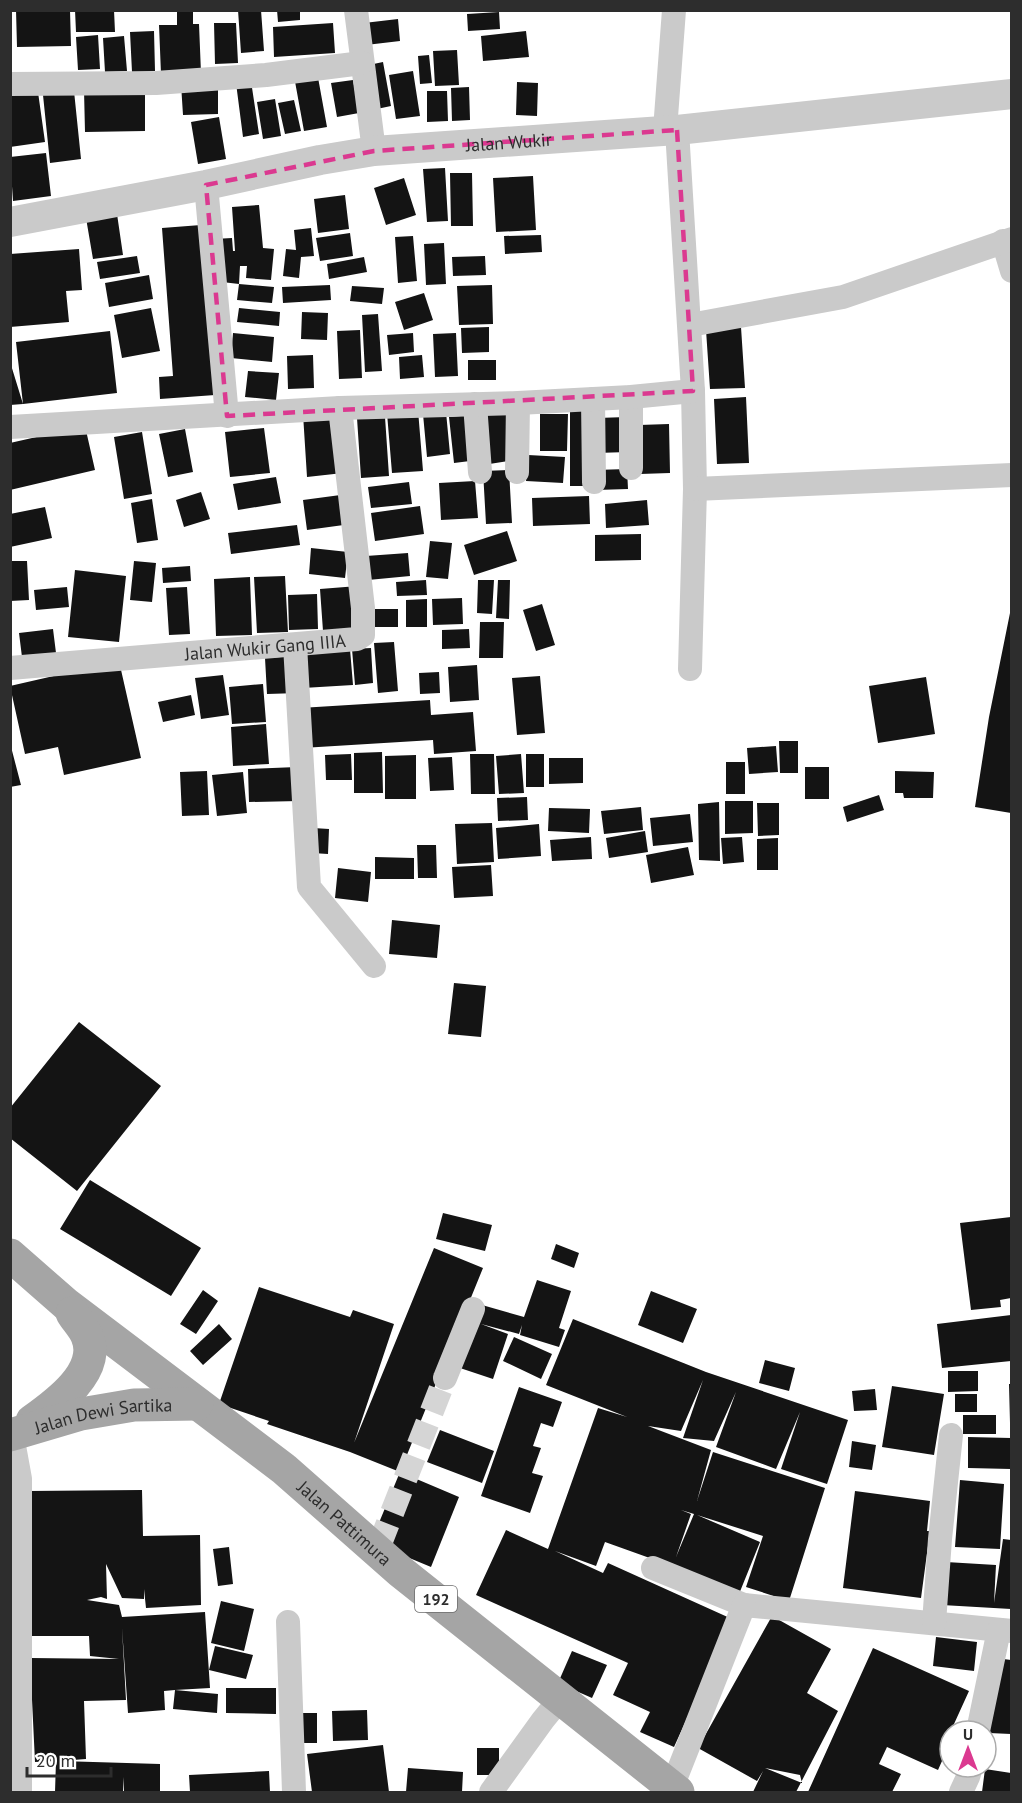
<svg xmlns="http://www.w3.org/2000/svg" width="1022" height="1803" viewBox="0 0 1022 1803" font-family="'PT Sans',sans-serif">
<style>
.building{fill:#141414;fill-rule:evenodd}
.lines{fill:none;stroke-linecap:round;stroke-linejoin:round}
.minor-tunnel{stroke:#d5d5d5;stroke-width:24;stroke-dasharray:24 12;stroke-linecap:butt}
.minor{stroke:#cacaca;stroke-width:24}
.tertiary{stroke:#cacaca;stroke-width:30}
.primary{stroke:#a5a5a5;stroke-width:33}
.marked{fill:none;stroke:#db3990;stroke-width:4.5;stroke-dasharray:12 8;stroke-linejoin:round}
.labels{text-anchor:middle;dominant-baseline:central;stroke-width:6;stroke-linejoin:round;paint-order:stroke}
.shield{fill:#fff;stroke:#6c6c6c;stroke-width:1.5}
.shield-label{font-size:16px;font-weight:bold;fill:#2d2d2d}
.street-label{font-size:18px;fill:#2d2d2d;stroke:#fff}
</style>
<rect width="100%" height="100%" fill="#fff"/>
<path class="building" d="M16 10H70L71 46 17 47Z
M75 10H114L115 32H76Z
M177 10H193V24H199L201 73 161 74 159 25H177Z
M238 10H261L264 51 241 53Z
M277 10H300V20L278 22Z
M499 12 500 29 468 31 467 14Z
M398 19 400 41 366 45 364 23Z
M214 23H236L238 63 215 64Z
M333 23 335 53 274 57 273 27Z
M154 31 155 71 132 72 130 32Z
M526 31 529 57 483 61 481 36Z
M98 35 100 69 78 70 76 37Z
M124 36 127 71 105 72 103 38Z
M457 50 459 85 435 86 433 51Z
M429 55 432 83 420 84 418 56Z
M383 62 391 106 372 110 364 66Z
M413 71 420 116 396 119 389 75Z
M317 72 327 127 304 131 294 76Z
M353 80 359 113 337 117 331 83Z
M251 81 259 134 243 137 236 83Z
M517 82 538 83 537 116 516 115Z
M218 83V114L183 115 181 84Z
M37 85 45 142 10 147V89Z
M469 87 470 120 452 121 451 88Z
M145 89V131L85 132 84 90Z
M74 91 81 159 50 163 43 95Z
M427 91H447L448 121 427 122Z
M275 99 281 136 263 139 257 102Z
M294 100 301 131 285 134 278 103Z
M219 117 226 159 198 164 191 122Z
M46 153 51 196 13 201 10 157Z
M445 168 448 221 427 222 423 169Z
M450 173H472L473 226H451Z
M533 176 536 230 496 232 493 178Z
M404 178 416 215 386 225 374 188Z
M345 195 349 229 318 233 314 199Z
M259 205 263 248 274 249 271 280 246 278 247 266H240L239 284 274 287 272 303 237 300 239 284 222 282 214 239 232 238 233 251H235L232 207Z
M117 214 123 255 93 259 86 218Z
M201 225 215 395 160 399 159 377 173 376 162 228Z
M311 228 314 256 301 257 299 278 283 276 286 249 296 250 294 230Z
M350 233 353 256 320 261 316 238Z
M541 235 542 252 505 254 504 236Z
M413 236 417 281 398 283 395 237Z
M444 243 446 284 426 285 424 244Z
M79 249 82 290 66 291 69 322 10 327V254Z
M137 256 140 273 100 279 97 262Z
M485 256 486 275 453 276 452 257Z
M364 257 367 272 329 279 327 264Z
M149 275 153 299 109 307 105 283Z
M330 285 331 300 283 303 282 287Z
M492 285 493 324 459 325 457 286Z
M352 286 384 288 382 304 350 301Z
M424 293 433 320 404 330 395 302Z
M151 308 160 351 122 358 114 315Z
M239 308 280 312 279 326 237 322Z
M302 312 328 313 327 340 301 339Z
M378 314 382 371 365 372 362 315Z
M489 327V352L462 353 461 328Z
M741 327 745 388 710 389 706 330Z
M360 330 362 378 339 379 337 331Z
M110 331 117 393 23 404 16 342Z
M233 333 274 337 272 362 231 358Z
M413 333 414 352 389 355 387 335Z
M456 333 458 376 435 377 433 334Z
M313 355 314 388 288 389 287 356Z
M422 355 424 377 400 379 399 357Z
M468 360H496V380H468Z
M10 365H11L23 404 10 405Z
M248 371 279 373 276 400 245 397Z
M746 397 749 463 717 464 714 399Z
M418 410 423 471 392 473 387 413Z
M570 411H592V486H570Z
M338 412 343 473 307 477 303 414Z
M446 412 450 454 427 457 423 414Z
M515 412 514 460 483 465 479 413Z
M540 414H568L567 451H540Z
M473 415 478 460 454 463 449 417Z
M385 417 389 476 361 478 357 418Z
M627 417 628 452 596 453 597 418Z
M669 424 670 473 640 474 639 425Z
M85 426 95 470 10 490V443Z
M264 428 270 473 230 477 225 432Z
M185 429 193 472 168 477 159 434Z
M142 432 152 494 124 499 114 437Z
M528 455 565 457 563 483 526 481Z
M627 469 628 489 596 490 595 470Z
M509 470 512 523 486 524 483 471Z
M276 477 281 503 238 510 233 484Z
M475 481 478 518 441 520 439 483Z
M409 482 412 504 371 508 368 487Z
M201 492 210 519 184 527 176 500Z
M348 494 351 524 307 530 303 500Z
M589 496 590 524 533 526 532 498Z
M152 499 158 540 137 543 131 503Z
M647 500 649 525 606 528 605 504Z
M420 506 424 534 375 541 371 513Z
M45 507 52 538 10 547V514Z
M297 525 300 545 231 554 228 533Z
M507 531 517 561 474 575 464 545Z
M641 534V560L595 561V535Z
M430 541 452 543 448 579 426 577Z
M311 548 348 552 345 578 309 574Z
M408 553 410 576 368 580 366 556Z
M10 561H27L29 600 10 601Z
M134 561 156 563 152 602 130 600Z
M190 566 191 581 163 583 162 568Z
M75 570 126 576 119 642 68 637Z
M285 576 288 632 257 633 254 577Z
M250 577 252 635 216 636 214 579Z
M426 580 427 595 397 596 396 582Z
M478 580H494L492 614 477 613Z
M498 580H510L509 619 496 618Z
M358 586 361 628 323 631 320 589Z
M67 587 69 607 36 610 34 590Z
M187 587 190 634 169 635 166 588Z
M317 594 318 629 289 630 288 595Z
M462 598 463 624 433 625 432 599Z
M427 599V627H406V600Z
M542 604 555 645 536 651 523 610Z
M369 609H398V627H369Z
M1010 613H1011V813L975 807 989 717Z
M480 622H504L503 658H479Z
M53 629 56 653 22 657 19 633Z
M469 629 470 648 442 649V630Z
M394 642 398 691 378 693 374 643Z
M371 648 373 683 355 685 352 649Z
M350 649 353 685 303 688 301 652Z
M297 656 299 693 267 694 265 658Z
M119 661 141 758 64 775 58 747 25 754 10 686Z
M477 665 479 700 450 702 448 667Z
M439 672 440 693 420 694 419 673Z
M223 675 229 715 201 719 195 678Z
M540 676 545 733 517 735 512 678Z
M926 677 935 734 878 743 869 686Z
M263 684 266 722 232 724 229 687Z
M191 695 195 715 163 722 158 702Z
M430 700 431 715 473 712 476 751 434 754 433 740 302 748 300 708Z
M266 724 269 764 233 766 231 727Z
M779 741H798V773H780Z
M10 743 21 785 10 787Z
M776 746 778 772 749 774 747 748Z
M382 752 383 793H354V753Z
M351 754 352 780H326L325 755Z
M470 754H494L495 794H471Z
M521 754 524 793 499 794 496 756Z
M526 754H544V787H526Z
M416 755V799H385V756Z
M452 757 454 790 430 791 428 758Z
M549 758H583V783L549 784Z
M726 762H745V794H726Z
M297 767 299 801 249 802 248 769Z
M805 767H829V799H805Z
M207 771 209 815 182 816 180 772Z
M895 771 934 772 933 798H904L903 793H895Z
M243 772 247 813 217 816 212 775Z
M879 795 884 810 847 822 843 807Z
M527 797 528 820 498 821 497 798Z
M725 801H753V833L725 834Z
M719 802 720 861 699 860 698 804Z
M757 803H779V835L758 836Z
M641 807 643 830 604 834 601 811Z
M549 808 590 809 589 833 548 831Z
M690 814 693 842 653 846 650 818Z
M492 823 494 862 457 864 455 824Z
M539 824 541 856 498 859 496 828Z
M313 828 329 829 328 854 312 853Z
M645 831 648 852 609 858 606 838Z
M591 837 592 859 552 861 550 840Z
M742 837 744 862 723 864 721 838Z
M778 838V870H757V839Z
M417 845H436L437 878H418Z
M688 847 694 875 651 883 646 855Z
M375 857 414 858V879H375Z
M491 865 493 896 454 898 452 867Z
M338 868 371 872 368 902 335 898Z
M392 920 440 925 437 958 389 954Z
M454 983 486 986 481 1037 448 1034Z
M79 1022 161 1086 77 1191 10 1138V1108Z
M90 1180 201 1248 171 1296 60 1229Z
M443 1213 492 1225 485 1251 436 1239Z
M1011 1217V1298L1000 1300 1001 1307 971 1310 960 1223Z
M556 1244 579 1253 574 1268 551 1259Z
M434 1248 483 1268 400 1472 459 1497 431 1567 371 1542 400 1472 350 1452 267 1424 269 1421 219 1404 259 1287 350 1317 353 1310 394 1324 354 1443Z
M537 1280 571 1291 559 1328 565 1330 559 1347 520 1335 522 1325 519 1334 481 1324 508 1334 493 1379 460 1368 482 1305 524 1317Z
M203 1290 218 1301 196 1334 180 1324Z
M651 1291 697 1309 683 1343 638 1325Z
M1011 1315V1361L942 1368 937 1324Z
M573 1319 706 1372 848 1420 827 1484 781 1469 800 1412 776 1469 716 1447 736 1392 714 1441 683 1438 703 1380 681 1431 648 1426 711 1450 697 1501 713 1452 825 1488 789 1601 746 1587 763 1536 697 1515 760 1542 739 1594 672 1566 605 1542 596 1566 555 1551 603 1573 608 1563 732 1619 674 1747 640 1732 650 1712 613 1695 628 1663 476 1595 506 1530 548 1549 598 1408 627 1417 546 1385ZM681 1510 694 1514 676 1557 691 1514Z
M219 1324 232 1339 203 1365 190 1351Z
M514 1337 552 1354 541 1379 503 1361Z
M765 1360 795 1368 789 1391 759 1383Z
M948 1371H978V1391L948 1392Z
M1009 1384H1011V1423H1010Z
M892 1386 944 1394 934 1455 882 1447Z
M519 1387 562 1402 553 1427 541 1423 533 1446 541 1448 532 1473 543 1476 530 1513 481 1496Z
M875 1389 877 1410 854 1411 852 1391Z
M955 1394H977V1412H955Z
M963 1415H996V1434H963Z
M440 1430 494 1451 482 1483 427 1462Z
M968 1437 1011 1438V1469L968 1468Z
M852 1441 876 1445 872 1470 849 1467Z
M960 1480 1004 1484 1000 1549 955 1547Z
M142 1490 143 1536 200 1535 201 1605 146 1608 144 1589V1599L122 1598 106 1564 107 1599 101 1597 87 1600 119 1605 122 1617 205 1612 210 1688 175 1690 218 1694 217 1713 173 1709 175 1690 164 1691 165 1710 128 1713 122 1628 126 1700 84 1701 86 1759 60 1761 160 1764V1792H124V1777L123 1792H55L56 1761 35 1762 30 1658 119 1659 90 1656 89 1636H31L29 1491Z
M855 1491 930 1501 927 1531H930L921 1598 843 1588Z
M1003 1539 1011 1540V1609L942 1605 946 1562 996 1565 994 1603Z
M229 1547 233 1584 218 1586 213 1549Z
M221 1601 254 1609 244 1651 211 1643Z
M772 1616 831 1649 807 1693 838 1711 796 1792H753L763 1771 757 1781 698 1748ZM765 1768 800 1775 802 1783Z
M936 1637 977 1642 974 1671 933 1666Z
M215 1646 253 1655 246 1679 209 1670Z
M873 1648 969 1691 954 1724 957 1726 955 1731H950V1743L938 1770 887 1747 879 1764 901 1774 892 1792H808Z
M572 1651 607 1665 592 1698 558 1683Z
M996 1658 1011 1660V1734L989 1733Z
M226 1688H276V1714L226 1713Z
M367 1710 368 1740 333 1741 332 1711Z
M300 1713H317V1743H300Z
M383 1745 389 1792H312L307 1754Z
M477 1748H499V1775H477Z
M408 1768 463 1772 462 1792H406Z
M985 1769 1011 1773V1792H982Z
M269 1771 270 1792H190L189 1775Z"/>
<g class="lines">
<path class="minor-tunnel" d="M379 1546 445 1378"/>
<g class="minor">
<path d="M356 10 374 151"/>
<path d="M10 84 156 83 266 75 362 63"/>
<path d="M665 130 674 10"/>
<path d="M677 130 693 391 695 489 690 669"/>
<path d="M206 185 227 416"/>
<path d="M1003 241 1012 271"/>
<path d="M690 325 843 297 1012 239"/>
<path d="M631 397V468"/>
<path d="M593 399 594 482"/>
<path d="M475 404 480 472"/>
<path d="M10 427 340 408 518 403 631 397 693 391"/>
<path d="M517 472 518 403"/>
<path d="M695 489 1012 475"/>
<path d="M295 645 309 887 374 966"/>
<path id="s1" d="M10 668 357 639 363 635V608L340 408"/>
<path d="M445 1378 473 1309"/>
<path d="M12 1435 20 1479V1792"/>
<path d="M653 1568 744 1605 1012 1631"/>
<path d="M288 1622 294 1792"/>
<path d="M934 1623 940 1539 951 1435"/>
<path d="M978 1731 999 1630"/>
<path d="M672 1787 744 1605"/>
<path d="M491 1792 543 1720 561 1698"/>
<path d="M961 1792 968 1777 971 1767"/>
</g>
<path class="tertiary" id="s2" d="M10 222 206 185 320 160 374 151 677 130 1012 94"/>
<g class="primary">
<path id="s3" d="M10 1255 66 1304 284 1469 401 1572 678 1792"/>
<path d="M32 1421C56 1404 102 1371 87 1336 84 1328 76 1320 72 1313"/>
<path id="s4" d="M10 1435 81 1414 134 1405 197 1404"/>
</g>
</g>
<path class="marked" d="M677 130 693 391 227 416 206 185 374 151Z"/>
<g class="labels">
<rect class="shield" x="415" y="1586" width="42" height="26" rx="4.5"/>
<g class="shield-label">
<text x="436" y="1599">192</text>
</g>
<g class="street-label">
<text stroke="none"><textPath href="#s2" startOffset="506">Jalan Wukir</textPath></text>
<text stroke="none"><textPath href="#s1" startOffset="256">Jalan Wukir Gang IIIA</textPath></text>
<text stroke="none"><textPath href="#s4" startOffset="96">Jalan Dewi Sartika</textPath></text>
<text stroke="none"><textPath href="#s3" startOffset="429">Jalan Pattimura</textPath></text>
</g>
</g>
<rect width="1022" height="1803" fill="none" stroke="#2d2d2d" stroke-width="24"/>
<g transform="translate(968 1749)"><circle r="28" fill="#ffffff" stroke="#ababab" stroke-width="1.5"/>
<path d="M0-4.5L10 22L0 15L-10 22Z" fill="#db3990"/>
<text y="-9" font-size="16" font-weight="bold" text-anchor="middle" fill="#2d2d2d">U</text>
</g>
<path d="M27 1767v9h84v-9" fill="none" stroke="#2d2d2d" stroke-width="3"/>
<text x="36" y="1767" font-size="18" fill="#2d2d2d" stroke="#ffffff" stroke-width="4.5" paint-order="stroke">20 m</text>
</svg>
